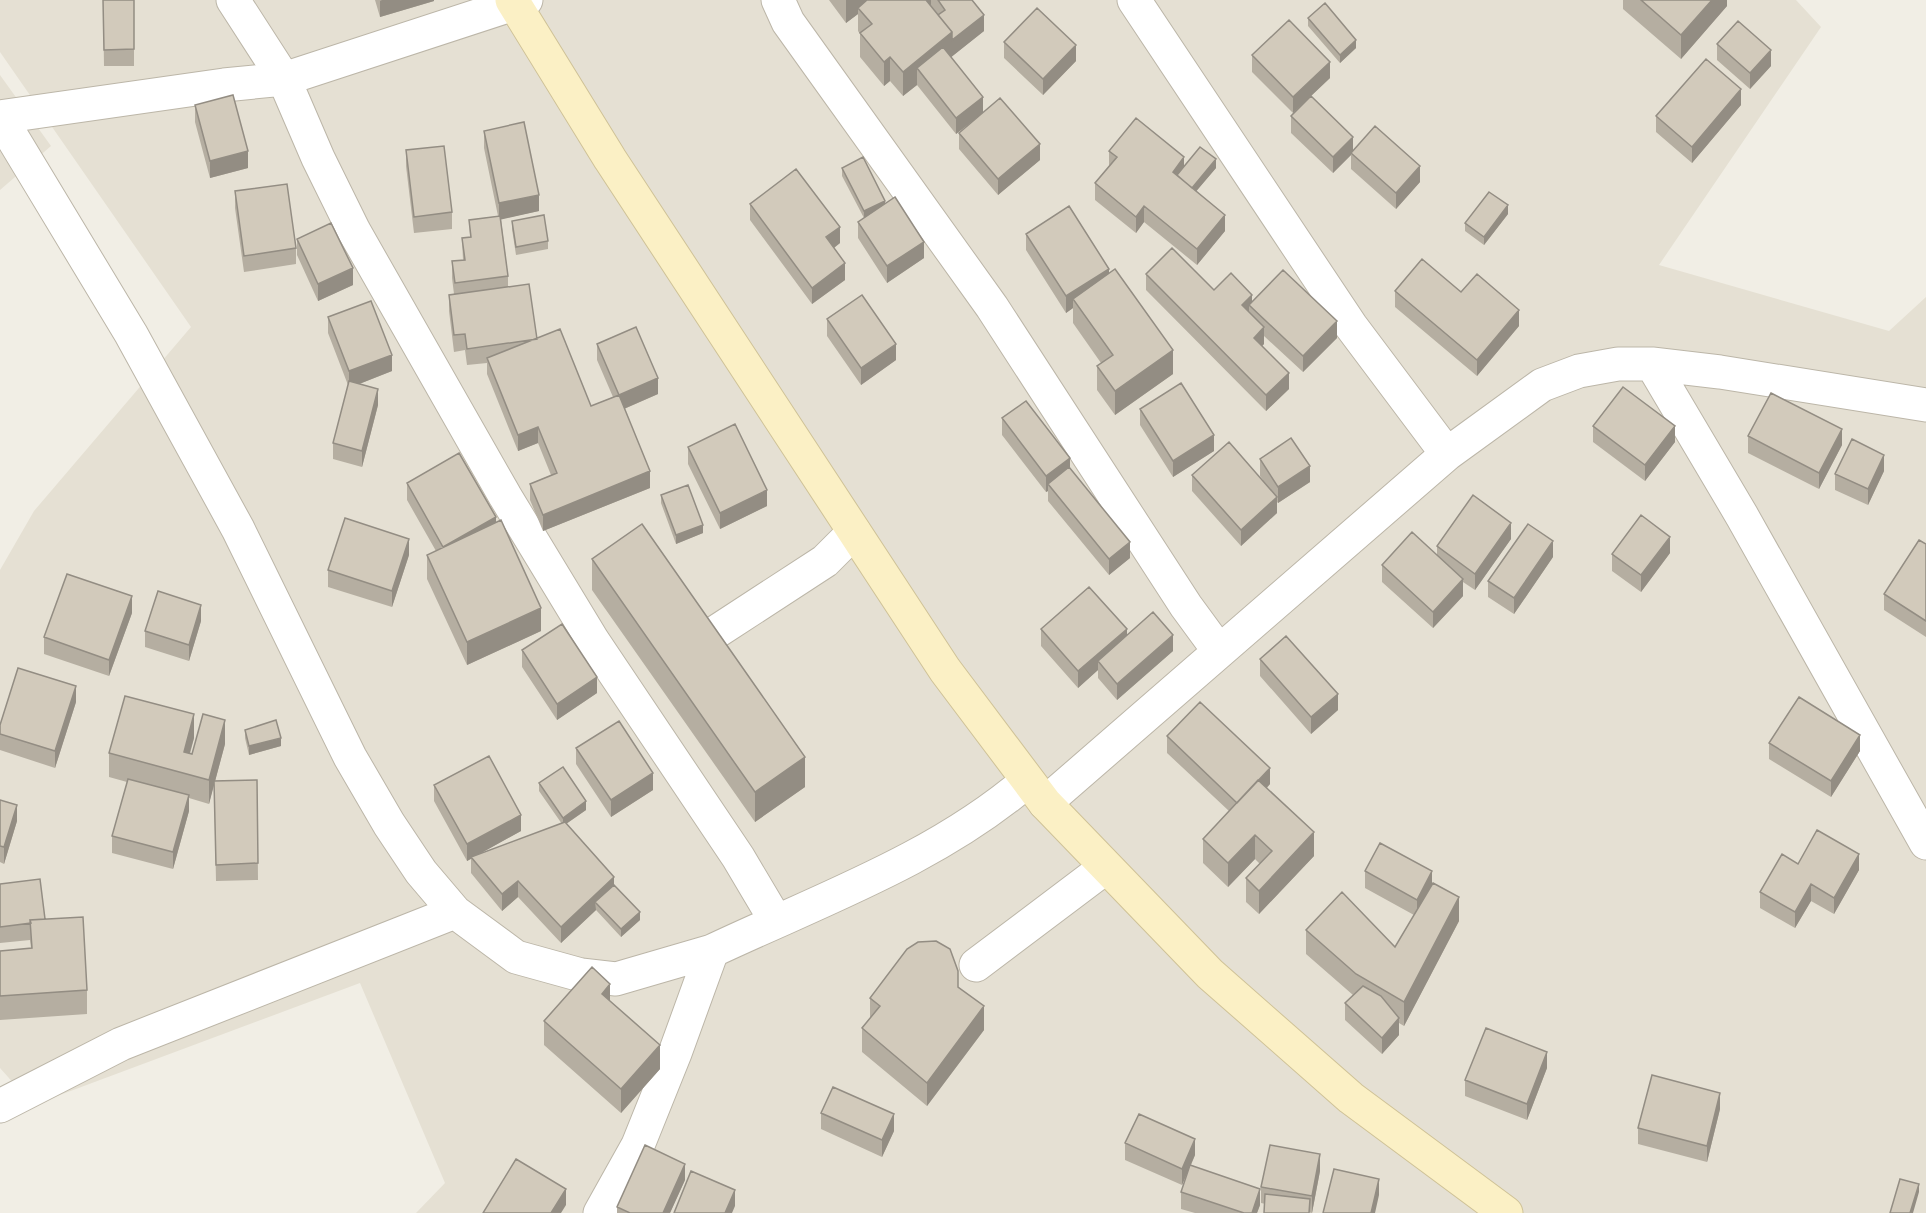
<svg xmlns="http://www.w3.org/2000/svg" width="1926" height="1213" viewBox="0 0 1926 1213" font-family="'DM Sans',sans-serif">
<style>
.residential{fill:#e5e0d3}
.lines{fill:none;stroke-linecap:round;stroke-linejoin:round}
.minor-casing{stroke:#bcb6a8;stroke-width:35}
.secondary-casing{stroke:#cfc297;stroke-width:35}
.minor{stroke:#fff;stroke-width:33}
.secondary{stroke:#fbf0c5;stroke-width:33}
.wall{fill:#b5aea1}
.shaded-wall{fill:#938d83}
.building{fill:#d2cabb;stroke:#938d83;stroke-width:1.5}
</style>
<rect width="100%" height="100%" fill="#f1eee5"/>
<path class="residential" d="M0 0H1796L1821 27 1659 265 1889 331 1926 297V1213H416L445 1183 360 983 33 1105 0 1068V570L34 511 191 327 0 52Z
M0 75 51 146 0 190Z"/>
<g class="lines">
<g class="minor-casing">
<path id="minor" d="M233 0 284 79 318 158 354 231 505 496 593 641 738 857 776 921
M778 0 788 22 992 307 1186 606 1219 651
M1134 0 1351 326 1447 454
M0 117 131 334 238 529 350 757 389 824 421 872 455 912 516 957 581 975 616 979 712 951
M0 117 224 85 284 79 526 0
M1652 364 1742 516 1926 843
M716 632 825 561 854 532
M1045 803 1447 454 1542 385 1579 371 1618 364H1652L1720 372 1926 405
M976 965 1106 867
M0 1106 121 1044 455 912
M600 1213 638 1145 675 1053 712 951C820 900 936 859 1027 781"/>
</g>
<g class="secondary-casing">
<path id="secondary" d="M512 0 610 159 945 670 1045 803 1210 974 1351 1098 1506 1213"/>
</g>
<use href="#minor" class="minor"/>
<use href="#secondary" class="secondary"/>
</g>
<path class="wall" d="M103 0H134V66H104Z
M375 0H434V1L380 17Z
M829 0H972L984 31 951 57 983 112 1040 160 998 195 959 149V133L973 121 956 134 917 85 903 96 890 81 884 86 860 57V34L858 31V14L846 23Z
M1623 0H1727V6L1681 59 1623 9Z
M1308 18 1356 48 1340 63 1308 26Z
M1004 42 1076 61 1043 95 1004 58Z
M1717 44 1771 66 1750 89 1717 60Z
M1252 55 1330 78 1311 96 1353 150 1420 182 1396 209 1351 169V155L1333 173 1291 133V116L1293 113 1252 72Z
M195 105 248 168 210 178 195 122Z
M1741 105 1692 163 1656 132V116Z
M484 131 539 211 501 219 508 276V287L537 338 591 406 613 397 597 360V344L658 394 624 409 650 488 543 531 530 500V484L551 475 538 443 518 451 487 374V363L467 365 465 350 454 352 449 311V295L454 294 452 278V261L463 260 462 238 470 237 469 220 498 216 484 148Z
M406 150 452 212V229L414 233 406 166Z
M1109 151 1184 166 1216 168 1196 191 1225 231 1197 265 1144 222 1136 233 1095 200V183L1109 166Z
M842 168 885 204 924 258 887 283 858 238V222L864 218 842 176Z
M235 191 296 248V264L244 272 235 208Z
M750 204 840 243 834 248 845 280 812 304 750 220Z
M1508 214 1484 245 1465 231V223Z
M512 221 548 241V249L516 255 512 229Z
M1026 234 1109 274 1173 374 1115 415 1097 390V366L1101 363 1073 323V308L1066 313 1026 250Z
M297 239 353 285 318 301 297 255Z
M1146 274 1214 290 1252 302 1337 338 1303 372 1264 336V344L1262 346 1289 389 1266 411 1146 290Z
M1395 291 1461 292 1519 326 1477 376 1395 307Z
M328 317 392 371 359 384 378 405 362 467 333 459V443L348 385 328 333Z
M827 319 896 360 861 385 827 336Z
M1140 409 1214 451 1173 477 1140 425Z
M1002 418 1070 468 1130 558 1109 575 1048 501V491L1046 492 1002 435Z
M1593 426 1675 442 1645 481 1593 442Z
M1748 436 1842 445 1819 489 1748 453Z
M688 447 767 506 720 529 688 464Z
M1260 459 1310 482 1278 503 1277 502V513L1241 546 1192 491V475L1263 480 1260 476Z
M1884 471 1868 505 1835 490V474Z
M407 483 496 523 541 631 467 665 427 579V555L436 551 407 500Z
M661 495 703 533 676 544 661 503Z
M1511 539 1475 590 1463 582V596L1433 628 1382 582V565L1437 555V546Z
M1926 544V637L1884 610V594Z
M1670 553 1641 592 1612 571V554Z
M409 555 392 607 328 587V570Z
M1553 557 1514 614 1488 597V581Z
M592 559 805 787 755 822 592 590Z
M132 613 109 676 44 654V637Z
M201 621 189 661 145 647V631Z
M1041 629 1127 636 1173 651 1117 700 1098 678V670L1078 688 1041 646Z
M522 650 597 693 557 720 522 667Z
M1260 659 1338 710 1311 734 1260 676Z
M76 702 55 768 0 750V725Z
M245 730 281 746 249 755 245 738Z
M1167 736 1270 784 1267 788 1314 856 1259 914 1246 902V878L1260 864 1255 859 1228 887 1203 863V839L1229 811 1167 753Z
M194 738 190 754H192L225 744 215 781 257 780 258 880 216 881 214 783 209 804 189 798V811L173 869 112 853V836L127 782 109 777V753Z
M1769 743 1860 751 1831 797 1769 759Z
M576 748 653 790 611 817 576 764Z
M539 783 586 810 566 824 614 885 640 920 621 937 596 910 561 943 518 897 502 911 471 873V859L467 861 434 801V785L521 831 479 854 562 824 539 791Z
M0 800 17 821 4 864 0 862Z
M1798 864 1859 870 1834 914 1811 901 1795 928 1760 908V892Z
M1365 871 1432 884 1459 921 1404 1026 1399 1023V1035L1382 1054 1345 1020V1003L1353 995 1306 954V930L1395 947 1414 915 1365 888Z
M0 884 45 919 87 990V1014L0 1020V951L31 948 30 940 0 943Z
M958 987 984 1030 927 1106 862 1052V1028L870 1018V998Z
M544 1021 660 1069 621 1113 544 1045Z
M1547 1068 1527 1120 1465 1096V1080Z
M1720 1109 1707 1162 1638 1144V1128Z
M821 1113 894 1131 882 1157 821 1129Z
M1125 1143 1195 1155 1191 1165 1260 1205 1257 1213H1195L1181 1209V1192L1188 1172 1182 1185 1125 1160Z
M1320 1171 1312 1213 1261 1203V1187Z
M685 1180 670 1213H617V1207Z"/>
<path class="shaded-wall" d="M382 0H434V1L380 17V1Z
M846 0H877L858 8V14L846 23Z
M919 0H931V7Z
M1712 0H1727V6L1681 59V35Z
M984 15V31L925 78 917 68V85L903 96V72L952 32Z
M1356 40V48L1340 63V55Z
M1076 45V61L1043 95V79Z
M1771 50V66L1750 89V73Z
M890 57V81L884 86V62Z
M1330 62V78L1293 113V97Z
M1741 89V105L1692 163V147Z
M983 97V113L956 134V118Z
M1353 137V153H1351V155L1333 173V157Z
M1040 144V160L998 195V179Z
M248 151V168L210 178V161Z
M1184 157V174L1177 183 1173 172Z
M1216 159V168L1188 201V193Z
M1420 166V182L1396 209V193Z
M539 195V211L499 220V203Z
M885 201V209L864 220V211Z
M1508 205V214L1484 245V237Z
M1144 206V222L1136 233V217Z
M1225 215V231L1197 265V249Z
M840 227V243L826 254V237Z
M924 242V258L887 283V266Z
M845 263V280L812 304V288Z
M353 268V285L318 301V284Z
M1109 269V285L1073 299V308L1066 313V296Z
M1252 295V308L1249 305V314L1242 305Z
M1519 310V326L1477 376V360Z
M1337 321V338L1303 372V356Z
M1264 327V344L1254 354V338Z
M896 344V360L861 385V368Z
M1173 350V374L1115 415V391Z
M392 355V371L349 388V371Z
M1289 373V389L1266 411V395Z
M658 378V394L619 411V395Z
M378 389V405L362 467V451Z
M1675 426V442L1645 481V465Z
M538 427V443L518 451V435Z
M1842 429V445L1819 489V473Z
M1214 435V451L1173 477V461Z
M1884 455V471L1868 505V489Z
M1070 458V474L1048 484V491L1046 492V476Z
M1310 466V482L1278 503V487Z
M650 471V488L543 531V515Z
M767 490V506L720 529V513Z
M1277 497V513L1241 546V530Z
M496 517V533L443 547Z
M1511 523V539L1475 590V574Z
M703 525V533L676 544V535Z
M1670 537V553L1641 592V575Z
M409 539V555L392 607V591Z
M1553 541V557L1514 614V598Z
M1130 542V558L1109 575V559Z
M1463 579V596L1433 628V612Z
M132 596V613L109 676V660Z
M201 605V621L189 661V645Z
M541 608V631L467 665V642Z
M1127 629V645L1098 661V670L1078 688V671Z
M1173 635V651L1117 700V684Z
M597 677V693L557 720V704Z
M76 686V702L55 768V751Z
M1338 694V710L1311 734V717Z
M194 714V738L184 773V752Z
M225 720V744L209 804V780Z
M1860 735V751L1831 797V781Z
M281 738V746L249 755V746Z
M805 757V787L755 822V792Z
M1270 768V784L1237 819V803Z
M653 773V790L611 817V800Z
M189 795V811L173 869V852Z
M586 801V810L563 826V818Z
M17 805V821L4 864V847Z
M521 815V831L467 861V844Z
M1314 832V856L1259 914V891Z
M1255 835V859L1228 887V863Z
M1859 854V870L1834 914V898Z
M1432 871V887L1417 916V900Z
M614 877V893L595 902 596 910 561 943V927Z
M518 881V897L502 911V894Z
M1811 884V901L1795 928V912Z
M1459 897V921L1404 1026V1002Z
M640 912V920L621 937V929Z
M610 984V1008L602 994Z
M984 1006V1030L927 1106V1083Z
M1399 1018V1035L1382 1054V1038Z
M660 1045V1069L621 1113V1089Z
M1547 1052V1068L1527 1120V1104Z
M1720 1093V1109L1707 1162V1146Z
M894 1114V1131L882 1157V1140Z
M1195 1139V1155L1182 1185V1169Z
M1320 1154V1171L1312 1213V1196Z
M685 1164V1180L670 1213H663Z
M1379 1179V1195L1375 1213H1371Z
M1919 1184V1192L1913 1213H1910Z
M566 1189V1205L561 1213H551Z
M1260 1189V1205L1257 1213H1252Z
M735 1190V1206L732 1213H725Z"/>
<path class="building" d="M103 0H134V49L104 50Z
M867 0H926L952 32 903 72 890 57 884 62 860 33 872 24 858 8Z
M938 0H972L984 15 952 40V32L938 15 945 10Z
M1641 0H1712L1681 35Z
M1325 3 1356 40 1340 55 1308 18Z
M1037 8 1076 45 1043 79 1004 42Z
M1289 20 1330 62 1293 97 1252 55Z
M1738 21 1771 50 1750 73 1717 44Z
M943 47 983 97 956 118 917 68Z
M1706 59 1741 89 1692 147 1656 116Z
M233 95 248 151 210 161 195 105Z
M1311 96 1353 137 1333 157 1291 116Z
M1000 98 1040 144 998 179 959 133Z
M1136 118 1184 157 1173 172 1225 215 1197 249 1144 206 1136 217 1095 183 1117 157 1109 151Z
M524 122 539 195 499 203 484 131Z
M1375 126 1420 166 1396 193 1351 153Z
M444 146 452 212 414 217 406 150Z
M1200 147 1216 159 1192 188 1177 175Z
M863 157 885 201 864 211 842 168Z
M796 169 840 227 826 237 845 263 812 288 750 204Z
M287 184 296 248 244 256 235 191Z
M1489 192 1508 205 1484 237 1465 223Z
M895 197 924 242 887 266 858 222Z
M1069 206 1109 269 1066 296 1026 234Z
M544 215 548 241 516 247 512 221Z
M500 216 508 276 455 283 452 261 465 260 462 238 471 237 469 220Z
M331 223 353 268 318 284 297 239Z
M1172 248 1214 290 1231 273 1252 295 1242 305 1264 327 1254 338 1289 373 1266 395 1146 274Z
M1422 259 1461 292 1477 274 1519 310 1477 360 1395 291Z
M1115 269 1173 350 1115 391 1097 366 1113 355 1073 299Z
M1283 270 1337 321 1303 356 1249 305Z
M529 284 537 339 467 349 465 334 454 335 449 295Z
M862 295 896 344 861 368 827 319Z
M371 301 392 355 349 371 328 317Z
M636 327 658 378 619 395 597 344Z
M560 329 591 406 619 395 650 471 543 515 530 484 557 473 538 427 518 435 487 358Z
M349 381 378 389 362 451 333 443Z
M1181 383 1214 435 1173 461 1140 409Z
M1623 387 1675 426 1645 465 1593 426Z
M1771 393 1842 429 1819 473 1748 436Z
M1026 401 1070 458 1046 476 1002 418Z
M735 424 767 490 720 513 688 447Z
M1291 438 1310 466 1278 487 1260 459Z
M1852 439 1884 455 1868 489 1835 474Z
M1229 442 1277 497 1241 530 1192 475Z
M459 453 496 517 443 547 407 483Z
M1069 467 1130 542 1109 559 1048 484Z
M688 485 703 525 676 535 661 495Z
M1473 495 1511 523 1475 574 1437 546Z
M1641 515 1670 537 1641 575 1612 554Z
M345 518 409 539 392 591 328 570Z
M501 520 541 608 467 642 427 555Z
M642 524 805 757 755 792 592 559Z
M1528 524 1553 541 1514 598 1488 581Z
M1412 532 1463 579 1433 612 1382 565Z
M1919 540 1926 544V621L1884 594Z
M67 574 132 596 109 660 44 637Z
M1089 587 1127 629 1078 671 1041 629Z
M158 591 201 605 189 645 145 631Z
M1153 612 1173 635 1117 684 1098 661Z
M562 624 597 677 557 704 522 650Z
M1286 636 1338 694 1311 717 1260 659Z
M18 668 76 686 55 751 0 734V725Z
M125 696 194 714 184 752 192 754 203 714 225 720 209 780 109 753Z
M1799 697 1860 735 1831 781 1769 743Z
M1200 702 1270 768 1237 803 1167 736Z
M276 720 281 738 249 746 245 730Z
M619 721 653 773 611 800 576 748Z
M489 756 521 815 467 844 434 785Z
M563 767 586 801 563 818 539 783Z
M128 779 189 795 173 852 112 836Z
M257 780 258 863 216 865 214 781Z
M1258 780 1314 832 1259 891 1246 878 1272 851 1255 835 1228 863 1203 839Z
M0 800 17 805 4 847 0 846Z
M565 822 614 877 561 927 518 881 502 894 471 857Z
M1817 830 1859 854 1834 898 1811 884 1795 912 1760 892 1782 854 1798 864Z
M1380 843 1432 871 1417 900 1365 871Z
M40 879 45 919 30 920 31 923 0 927V884Z
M1433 883 1459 897 1404 1002 1356 974 1306 930 1342 892 1395 947Z
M614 885 640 912 621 929 595 902Z
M83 917 87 990 0 996V951L32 948 30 920Z
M936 941 950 949 958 971V987L984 1006 927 1083 862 1028 880 1006 870 998 907 949 918 942Z
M592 967 610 984 602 994 660 1045 621 1089 544 1021Z
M1363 986 1381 996 1399 1018 1382 1038 1345 1003Z
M1486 1028 1547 1052 1527 1104 1465 1080Z
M1652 1075 1720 1093 1707 1146 1638 1128Z
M833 1087 894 1114 882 1140 821 1113Z
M1139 1114 1195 1139 1182 1169 1125 1143Z
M645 1145 685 1164 663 1213H630L617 1207Z
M1270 1145 1320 1154 1312 1196 1261 1187Z
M516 1159 566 1189 551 1213H483Z
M1190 1165 1260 1189 1252 1213H1244L1181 1192Z
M1334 1169 1379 1179 1371 1213H1323Z
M691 1171 735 1190 725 1213H674Z
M1900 1179 1919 1184 1910 1213H1890Z
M1265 1194 1310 1199 1309 1213H1264Z"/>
</svg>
